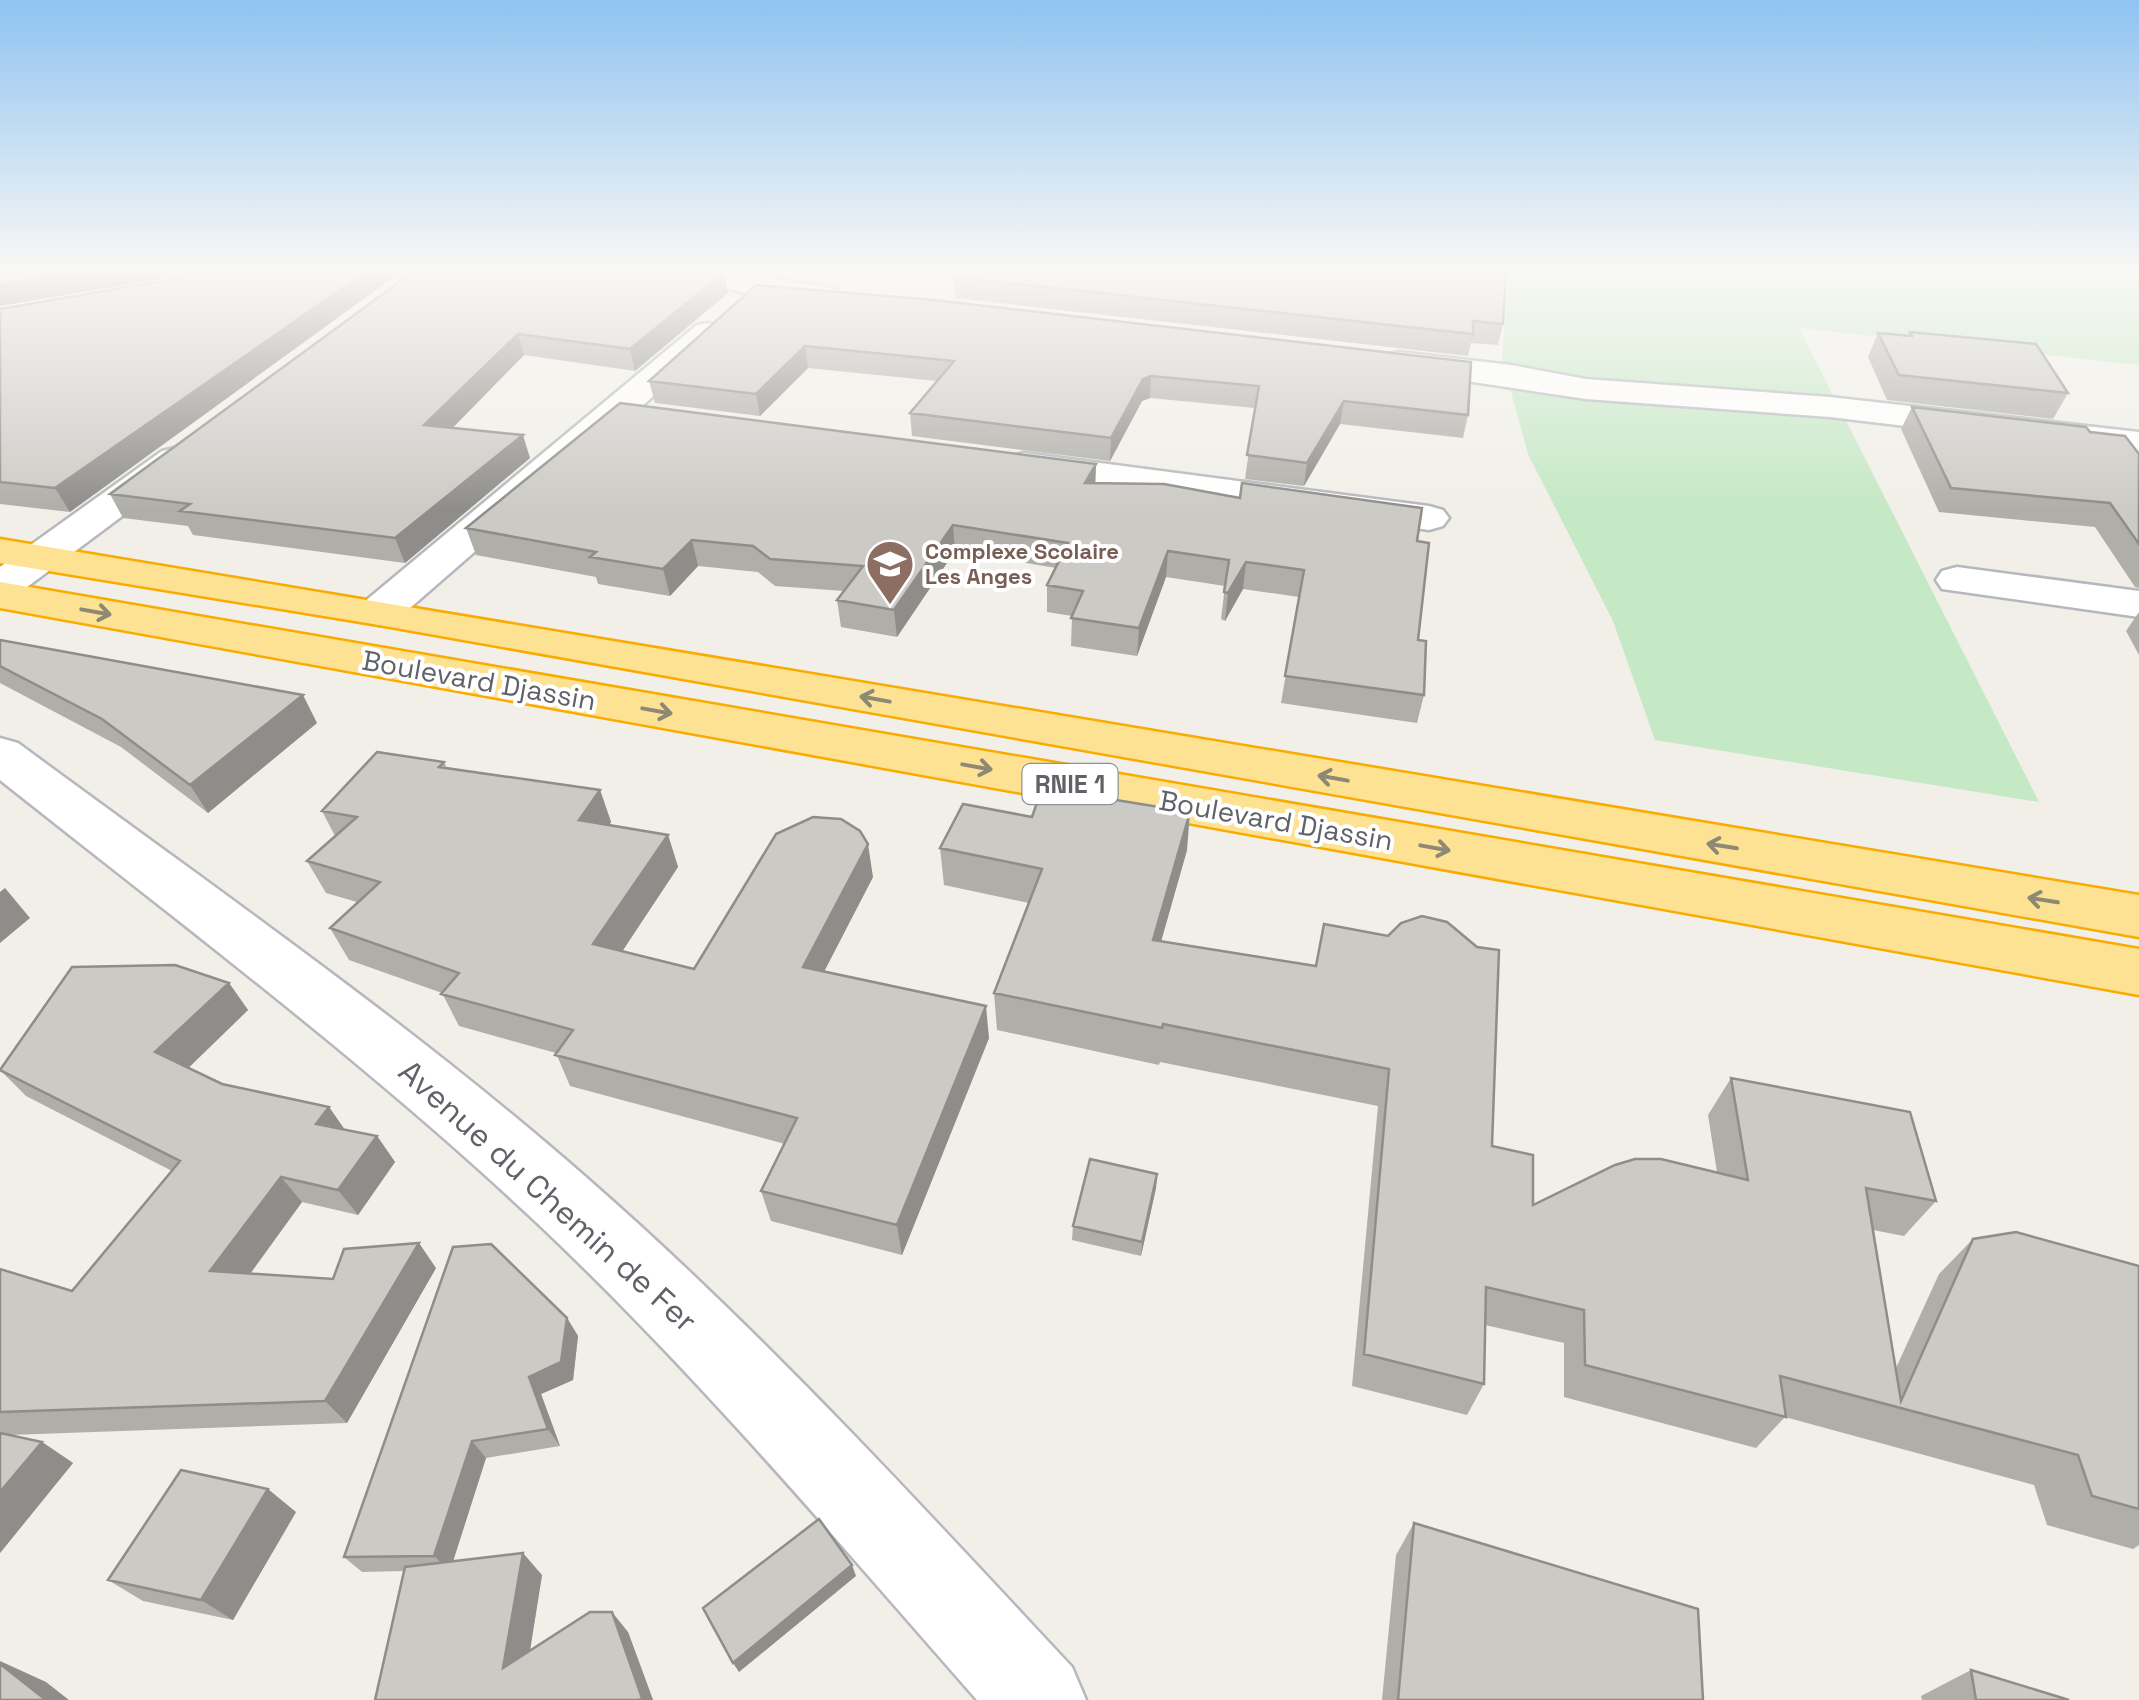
<svg xmlns="http://www.w3.org/2000/svg" width="2139" height="1700" viewBox="0 0 2139 1700" font-family="'Space Grotesk',sans-serif">
<style>
.green{fill:#c5e8c5}
.lines{fill:none;stroke-linecap:round;stroke-linejoin:round}
.minor-casing{stroke:#b5b8bc;stroke-width:5}
.highway-casing{stroke:#f9ab00;stroke-width:5}
.minor{fill:#fff;fill-rule:evenodd}
.highway{fill:#fde293;fill-rule:evenodd}
.wall{fill:#afaea9}
.shaded-wall{fill:#8f8d8a}
.building{fill:#cccac5;stroke:#8f8d8a;stroke-width:2.5}
.oneway{stroke:#8e8975}
.labels{text-anchor:middle;dominant-baseline:central;stroke-width:8;stroke-linejoin:round;paint-order:stroke}
.far-education-label{font-size:22px;font-weight:bold;fill:#785e54;stroke:#fff;text-anchor:start}
.shield{fill:#fff;stroke:#8f9295;stroke-width:2.5}
.shield-label{font-size:25px;font-weight:bold;fill:#5f6368}
.street-label{font-size:28px;fill:#5f6368;stroke:#fff}
.near-street-label{font-size:32px;fill:#5f6368;stroke:#fff}
</style>
<rect width="100%" height="100%" fill="#f1efe8"/>
<path class="green" d="M1454 272H2139V365L1799 328 2039 802 1655 740 1613 621 1528 454 1502 359 1509 278Z"/>
<g class="lines">
<g class="minor-casing">
<path id="minor" d="M683 272H732L827 287 838 290 842 296 838 302 827 305 761 297 687 278Z
M708 323 719 325 724 332 719 339 395 621 379 625 363 621 357 612 363 603 697 325Z
M1399 352 1511 365 1586 379 1830 397 2139 432V454L1830 417 1586 399 1387 369 1383 362 1387 355Z
M175 448 188 451 194 459 188 467 15 596 0 600V567L162 451Z
M1024 453 1429 506 1443 510 1449 518 1443 526 1429 530 1011 472 1005 464 1011 456Z
M1957 567 2139 591V617L1942 589 1936 580 1942 571Z
M0 738 18 743C210 885 408 1021 588 1179 761 1330 915 1499 1072 1667L1086 1700H977C834 1537 694 1371 536 1222 367 1063 181 924 0 780Z"/>
</g>
<g class="highway-casing">
<path id="highway" d="M0 539 2139 895V937L379 625 0 563Z
M0 582 2139 949V995L0 608Z"/>
</g>
<use href="#minor" class="minor"/>
<use href="#highway" class="highway"/>
</g>
<path class="wall" d="M413 272 728 293 635 371 524 355 452 428 530 458 405 563 193 535 188 526 123 518 110 494Z
M954 277 1503 324 1498 345 1471 343 1468 356 955 298Z
M756 285 1468 415 1463 438 1340 424 1304 486 1245 479 1255 408 1150 398 1142 401 1110 461 912 436 910 413 937 381 808 368 760 416 655 403 649 381Z
M0 309 70 512 0 504Z
M1910 332 2068 393 2053 419 1887 400 1868 357 1878 333 1908 336Z
M1912 407 2090 432 2139 454V588L2135 587 2095 527 1939 512 1901 429Z
M1096 464 1095 484 1417 541 1418 640 1424 695 1417 723 1281 703 1299 597 1243 589 1225 621 1221 619 1225 586 1166 577 1137 656 1071 646 1072 616 1047 612V585L1056 568 955 551 897 637 841 627 837 600 844 591 775 586 758 572 698 566 670 596 598 584 596 577 476 555 466 528Z
M2139 612V655L2126 631Z
M0 640 317 723 208 813 121 747 0 683Z
M444 762 447 768 600 790 611 822 610 825 668 835 678 867 622 951 694 969 873 877 824 971 989 1038 902 1255 771 1221 761 1191 785 1144 570 1086 556 1053 459 1026 442 993 349 960 330 928 357 902 326 893 307 861 335 836 322 811Z
M940 848 1187 850 1161 941 1316 966 1492 1146 1533 1205 1717 1172 1708 1115 1731 1078 1936 1201 1904 1236 1873 1230 1896 1368 1939 1274 1973 1239 2139 1266V1545L2133 1549 2047 1525 2034 1485 1785 1417 1756 1448 1564 1397V1343L1485 1325 1484 1384 1467 1415 1352 1386 1378 1106 1160 1062 1159 1065 997 1030 994 993 1029 903 944 885Z
M229 983 248 1010 188 1068 222 1084 329 1107 345 1130 377 1136 395 1162 358 1215 302 1202 250 1274 333 1279 436 1268 347 1423 9 1435 42 1442 73 1463 0 1553V1269L72 1291 172 1171 26 1096 0 1070Z
M1157 1174 1156 1188 1141 1256 1072 1240 1073 1226Z
M567 1318 578 1336 573 1380 541 1394 560 1446 486 1458 453 1561 542 1575 530 1651 628 1632 653 1700H375L404 1571 362 1572 344 1557Z
M296 1512 233 1620 143 1601 108 1580Z
M1414 1523 1703 1700H1382L1396 1555Z
M1971 1670 2069 1700H1922L1921 1696Z"/>
<path class="shaded-wall" d="M74 272H203L0 306V284Z
M366 272H401L70 512 55 488Z
M724 273 728 293 635 371 630 349Z
M518 334 524 355 433 448 424 425Z
M805 346 808 368 760 416 756 394Z
M1151 376 1150 398 1142 401 1110 461 1111 438 1143 379Z
M1344 401 1340 424 1304 486 1307 463Z
M523 435 530 458 405 563 395 538Z
M1096 464 1095 490 1085 483Z
M953 525 955 551 897 637 894 610Z
M692 540 698 566 670 596 663 569Z
M1168 551 1166 577 1137 656 1139 628Z
M1246 562 1243 589 1225 621 1228 593Z
M303 695 317 723 208 813 190 785Z
M600 790 611 822 591 852 579 820Z
M1190 812 1187 850 1151 977 1153 940Z
M668 835 678 867 606 976 593 944Z
M868 844 873 877 810 999 803 967Z
M5 888 30 918 0 943V892Z
M229 983 248 1010 177 1079 155 1052Z
M986 1006 989 1038 902 1255 897 1225Z
M329 1107 347 1133 316 1124Z
M377 1136 395 1162 358 1215 338 1190Z
M1157 1174 1156 1188 1141 1256 1142 1242Z
M281 1177 302 1202 234 1296 210 1271Z
M419 1243 436 1268 347 1423 325 1401Z
M567 1318 578 1336 573 1380 541 1394 560 1446 548 1429 529 1377Z
M472 1441 486 1458 450 1571 434 1556Z
M42 1442 73 1463 0 1553V1492Z
M268 1489 296 1512 233 1620 201 1600Z
M523 1553 542 1575 524 1687 503 1668Z
M852 1565 856 1576 739 1672 733 1663Z
M612 1612 628 1632 653 1700H639Z
M0 1661 46 1682 69 1700H46L0 1664Z"/>
<path class="building" d="M0 272H74L0 284Z
M215 272H366L55 488 0 482V309Z
M413 272 724 273 630 349 518 334 424 425 523 435 395 538 180 511 190 504 110 494Z
M958 272H1506L1503 324 1473 321V334L954 277Z
M756 285 934 300 1471 362 1468 415 1344 401 1307 463 1247 455 1259 386 1151 376 1143 379 1111 438 910 413 954 361 805 346 756 394 649 381Z
M1910 332 2036 344 2068 393 1899 375 1878 333 1912 336Z
M620 403 1096 464 1085 483 1164 484 1240 498 1242 483 1422 508 1417 541 1429 543 1418 640 1426 641 1424 695 1285 676 1304 570 1246 562 1228 593 1224 592 1229 560 1168 551 1139 628 1071 618 1083 591 1047 585 1068 543 953 525 894 610 837 600 863 566 770 559 753 546 692 540 663 569 590 557 596 552 466 528Z
M1912 407 2086 427 2090 432 2125 436 2139 454V544L2110 503 1951 488Z
M0 640 303 695 190 785 102 719 0 666Z
M377 752 444 762 439 767 600 790 579 820 668 835 593 944 694 969 776 834 813 817 841 819 860 831 868 844 803 967 986 1006 897 1225 761 1191 797 1118 555 1055 573 1030 441 994 459 973 330 928 380 882 307 861 357 817 322 811Z
M1042 788 1190 812 1153 940 1316 966 1324 924 1388 936 1401 923 1422 916 1447 922 1477 947 1499 950 1492 1146 1533 1155V1205L1615 1165 1635 1159H1661L1748 1180 1731 1078 1910 1112 1936 1201 1866 1188 1901 1401 1973 1239 2016 1232 2139 1266V1509L2092 1496 2078 1455 1780 1376 1786 1417 1585 1365 1584 1310 1486 1287 1484 1384 1364 1354 1389 1069 1163 1024 1162 1028 994 993 1042 869 940 848 963 804 1032 817Z
M175 965 229 983 155 1052 222 1084 329 1107 316 1124 377 1136 338 1190 281 1177 210 1271 333 1279 344 1249 419 1243 325 1401 0 1412V1269L72 1291 180 1161 0 1070 72 967Z
M1090 1159 1157 1174 1142 1242 1073 1226Z
M491 1244 567 1318 561 1362 529 1377 548 1429 472 1441 434 1556 344 1557 453 1247Z
M0 1433 42 1442 0 1492Z
M181 1470 268 1489 201 1600 108 1580Z
M819 1519 852 1565 733 1663 703 1608Z
M1414 1523 1698 1609 1703 1700H1398Z
M523 1553 503 1668 590 1612H612L642 1698 639 1700H375L405 1567Z
M0 1664 46 1700H0Z
M1971 1670 2069 1700H1976Z"/>
<defs><path id="oneway-shaft" d="M-6 0H5M1.5-3L5.5 0L1.5 3" fill="none" stroke-width="1.6" stroke-linecap="round" stroke-linejoin="round" transform="scale(2.5)"/></defs>
<g class="oneway">
<use href="#oneway-shaft" transform="translate(96 612) rotate(10)"/>
<use href="#oneway-shaft" transform="translate(875 699) rotate(-170)"/>
<use href="#oneway-shaft" transform="translate(657 711) rotate(10)"/>
<use href="#oneway-shaft" transform="translate(977 767) rotate(10)"/>
<use href="#oneway-shaft" transform="translate(1333 778) rotate(-170)"/>
<use href="#oneway-shaft" transform="translate(1722 846) rotate(-171)"/>
<use href="#oneway-shaft" transform="translate(1435 848) rotate(10)"/>
<use href="#oneway-shaft" transform="translate(2043 900) rotate(-171)"/>
</g>
<linearGradient id="sky" x2="0" y2="1"><stop stop-color="#8fc3f1"/><stop offset="0.53" stop-color="#f9f8f5"/><stop offset="1" stop-color="#f9f8f5" stop-opacity="0"/></linearGradient>
<rect width="2139" height="510" fill="url(#sky)"/>
<defs>
<g id="school-pin" transform="scale(2.5)"><path d="M0 17L-7.5 6A9.5 9.5 0 1 1 7.5 6Z" fill="#8d6e63" stroke="#fff"/><path d="M0-5L7-2L0 1L-7-2ZM-4 1L0 2.5L4 1V4Q0 6-4 4Z" fill="#fff"/></g>
</defs>
<g fill-rule="evenodd">
<use href="#school-pin" x="890" y="564"/>
</g>
<g class="labels">
<g class="far-education-label">
<text x="925" y="551">Complexe Scolaire<tspan x="925" dy="25">Les Anges</tspan></text>
</g>
<rect class="shield" x="1022.5" y="764" width="95" height="40" rx="8"/>
<g class="shield-label">
<text x="1070" y="784">RNIE 1</text>
</g>
<g class="street-label">
<text transform="translate(479 680) rotate(10)">Boulevard Djassin</text>
<text transform="translate(1276 820) rotate(10)">Boulevard Djassin</text>
</g>
<g class="near-street-label">
<text transform="translate(548 1196) rotate(42)">Avenue du Chemin de Fer</text>
</g>
</g>
</svg>
